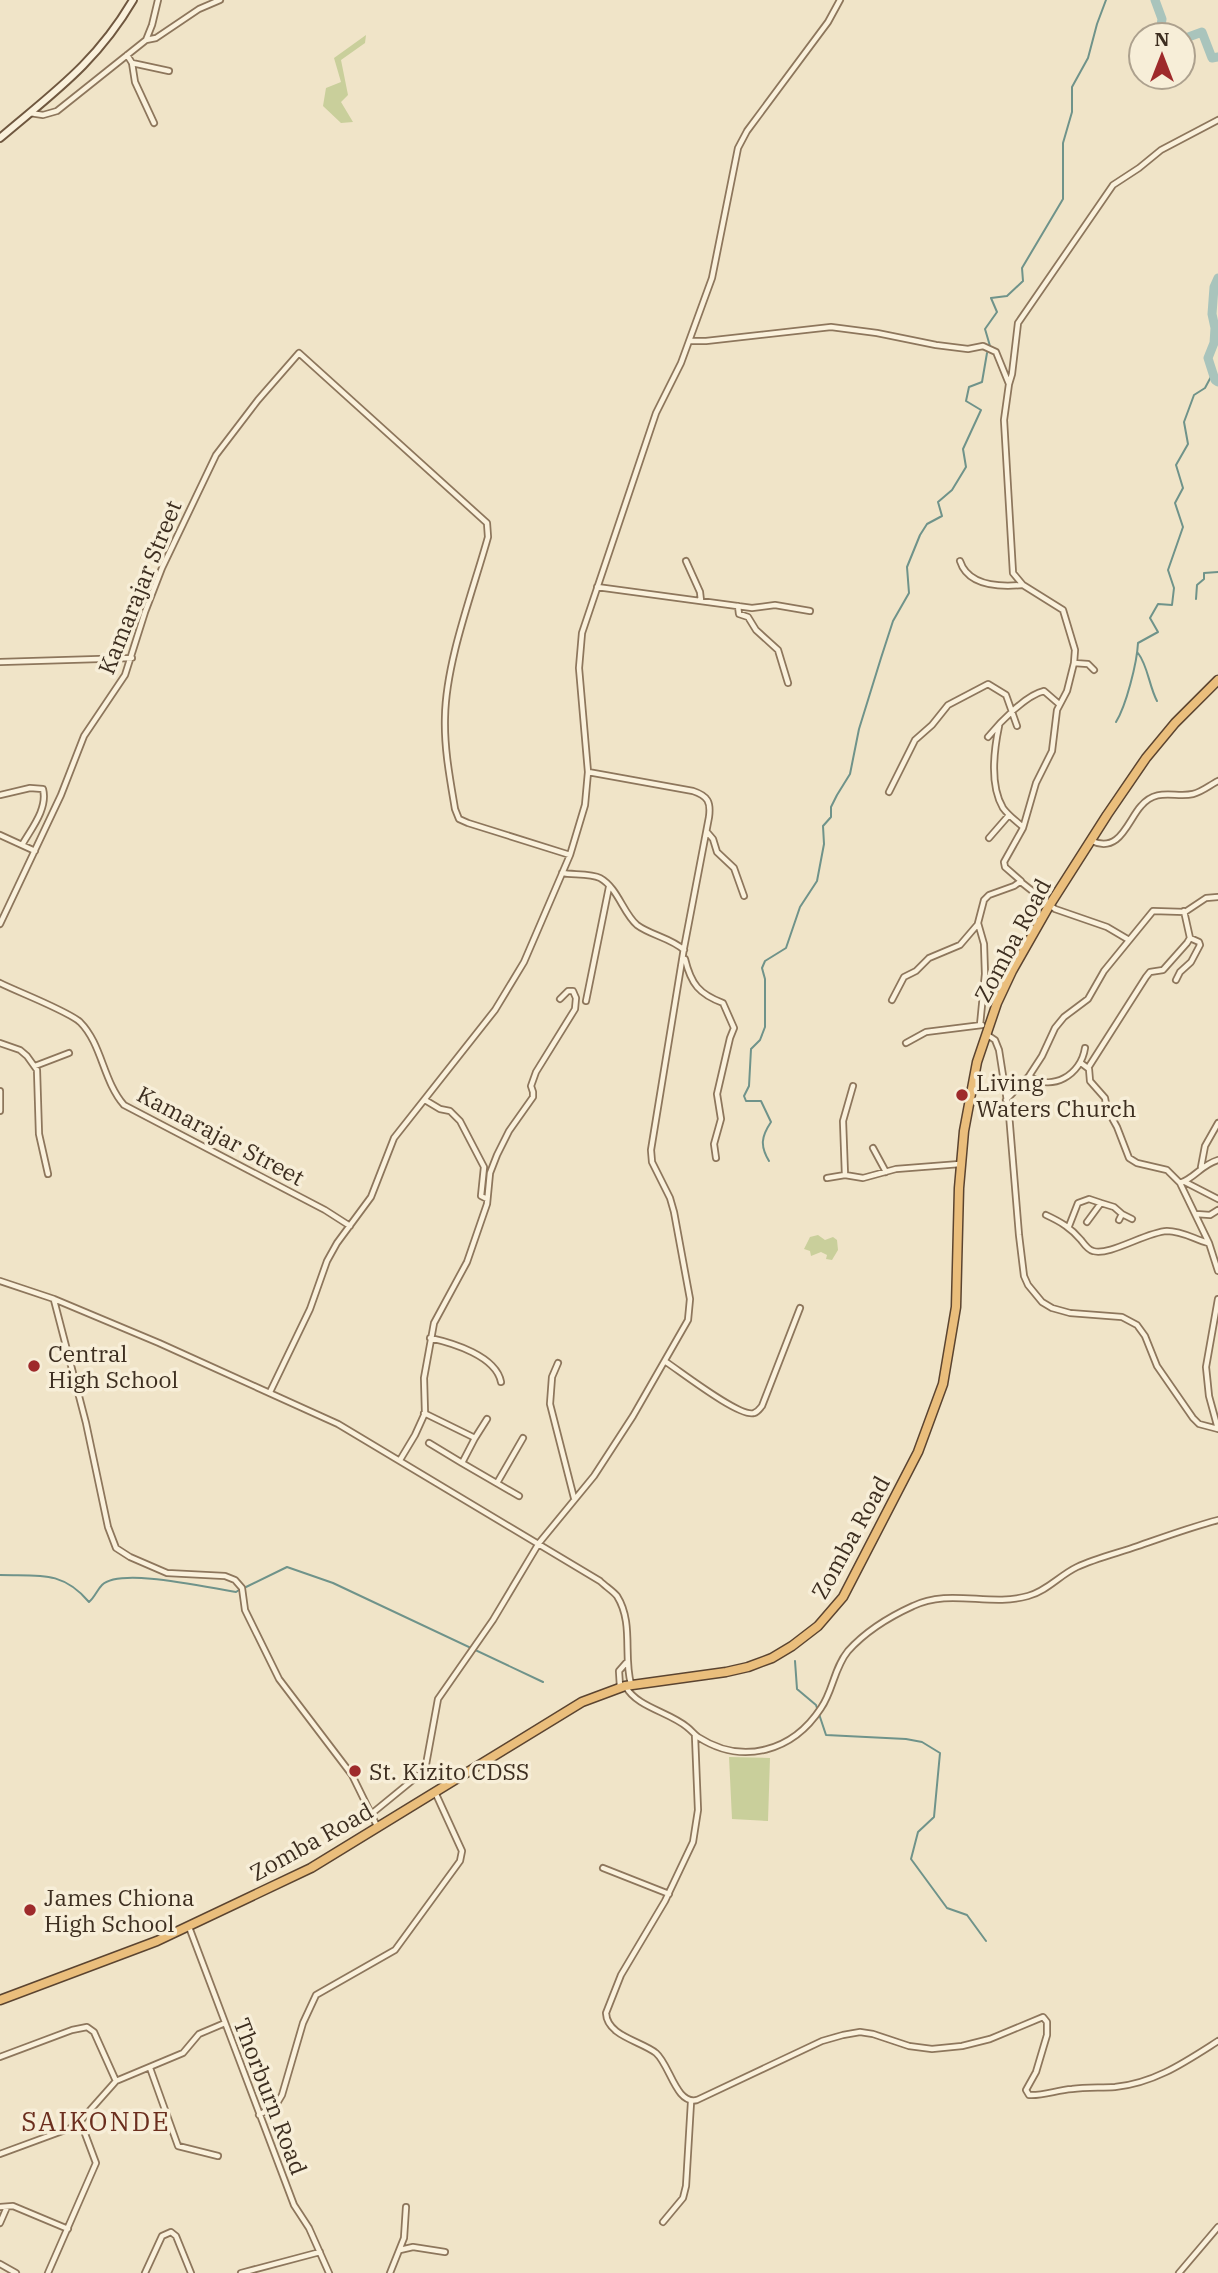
<svg xmlns="http://www.w3.org/2000/svg" width="1218" height="2273" viewBox="0 0 1218 2273" font-family="'IBM Plex Serif',serif">
<style>
.green{fill:#c9cf9b}
.lines{fill:none;stroke-linecap:round;stroke-linejoin:round}
.stream{stroke:#6f938a;stroke-width:2}
.river{stroke:#a9c4bc;stroke-width:9}
.minor-casing{stroke:#8d765c;stroke-width:8}
.secondary-casing{stroke:#6f573f;stroke-width:10}
.trunk-casing{stroke:#5b4430;stroke-width:11}
.minor{stroke:#faf1dc;stroke-width:4.5}
.secondary{stroke:#faf1dc;stroke-width:6}
.trunk{stroke:#eabe7c;stroke-width:8}
.poi-dot{fill:#9e2a2b;stroke:#f7eed8;stroke-width:2.5}
.labels{text-anchor:middle;dominant-baseline:central;stroke-width:7;stroke-linejoin:round;paint-order:stroke}
.street-label{font-size:23px;fill:#3d2e20;stroke:#f7eed8}
.poi-label{font-size:23px;fill:#3d2e20;stroke:#f7eed8;text-anchor:start}
.quarter-label{font-size:26px;letter-spacing:2px;fill:#6b2e1e;stroke:#f7eed8}
</style>
<rect width="100%" height="100%" fill="#f0e4c8"/>
<path class="green" d="M366 35 365 43 341 60 348 95 341 102 353 122 341 123 323 106 326 88 341 82 334 58Z
M818 1235 825 1240 833 1237 837 1240 838 1250 832 1260 826 1259 827 1255 821 1252 811 1256 810 1251 804 1249 810 1237Z
M729 1757 770 1758 768 1821 732 1819Z"/>
<g class="lines">
<path class="stream" d="M990 346 985 329 997 312 991 298 1007 296 1023 281 1022 268 1063 199V143L1072 112V87L1088 58 1097 24 1106 0
M1196 599 1197 585 1204 579V573L1218 572
M1138 653C1148 666 1149 686 1157 701
M1116 722C1126 706 1137 663 1138 643L1158 632 1150 618 1158 604 1172 605 1174 588 1168 570 1183 527 1175 503 1183 488 1176 465 1188 444 1184 422 1194 395 1205 388 1213 373
M769 1161C760 1146 761 1137 771 1122L761 1101H746L744 1096 749 1086 751 1049 760 1040 765 1027V979L762 968 765 961 786 948 800 907 817 881 824 844 823 826 831 817V807L837 795 850 774 859 729 881 658 893 621 909 593 907 567 920 535 927 524 942 516 938 502 952 490 966 467 963 449 981 410 966 401 969 387 982 382 987 353
M0 1575C38 1576 62 1570 89 1602 95 1597 97 1590 102 1585 120 1567 209 1588 236 1592L239 1590
M244 1588 287 1567 333 1583 543 1682
M795 1661 797 1689 816 1705 826 1735 906 1739 922 1742 940 1753 934 1817 918 1832 911 1859 947 1908 967 1915 986 1941"/>
<path class="river" d="M1155 0 1162 19 1160 33 1163 35
M1183 39 1202 32 1212 58 1218 57
M1218 278 1214 287 1212 314 1215 328 1214 343 1208 358 1215 380 1218 382"/>
<g class="minor-casing">
<path id="minor" d="M146 40 156 38 199 9 220 0
M127 55 132 63 135 82 154 123
M132 63 169 71
M30 113 43 115 57 111 146 40 152 25 158 0
M690 341H706L831 327 877 333 936 345 968 349 983 346 996 352 1009 384 1004 420 1013 573 1023 585 1063 610 1075 650 1074 663 1067 691 1057 710 1052 751 1036 783 1023 828 1004 862 1005 867 1021 881 1014 886 989 895 984 900 978 923 984 944 985 974 980 1025
M1009 384 1012 374 1018 323 1113 185 1139 168 1161 150 1218 120
M686 561 700 592 701 601
M960 561C968 586 1000 587 1022 585
M597 587 752 608 775 605 810 611
M738 606 739 614 748 617 756 630 778 650 788 683
M0 662 132 658
M1074 663 1088 664 1094 670
M999 726C994 750 990 786 1003 808 1008 815 1016 821 1023 827
M988 737C1000 722 1026 695 1044 691L1059 704
M889 792 915 740 932 725 948 705 988 684 1006 695 1017 726
M0 795 30 788 43 789C48 809 31 829 22 845
M707 832 713 839 717 852 734 868 744 896
M0 835 35 851
M989 838 1009 815
M1092 841C1120 854 1128 820 1141 806 1157 787 1175 798 1193 794 1202 792 1210 785 1218 781
M562 873C573 875 591 873 600 878 618 888 623 913 637 925 650 935 671 938 684 950
M1021 882 1055 909 1107 927 1129 940
M0 924 61 795 84 736 125 675 145 612 162 568 216 455 258 400 299 353 487 523 488 537C473 591 446 661 445 717 444 748 450 779 455 809L459 819 468 823 570 855
M685 959C691 984 699 994 723 1003L734 1028 730 1038 717 1094 721 1119 714 1144 716 1158
M1176 980 1180 972 1191 962 1200 945 1199 942 1190 938
M0 983C18 992 68 1011 80 1022 102 1044 103 1081 124 1105L325 1210 350 1226
M892 1000 904 977 916 971 929 958 960 945 978 924
M586 1001 609 887
M986 1034 995 1040 999 1050 1009 1114 1019 1235 1024 1276 1028 1285 1042 1302 1052 1308 1070 1313 1122 1317 1137 1325 1145 1336 1157 1366 1193 1418 1199 1424 1218 1429
M0 1043 20 1050 27 1056 37 1070 39 1134 48 1174
M906 1043 926 1032 982 1025
M1081 1063 1089 1069 1090 1081 1105 1098 1107 1109 1117 1127 1129 1158 1137 1163 1167 1170 1180 1183 1209 1243 1218 1271
M35 1066 69 1053
M1088 1068 1146 977 1150 972 1163 970 1187 943 1190 938 1184 911
M1029 1076C1052 1092 1081 1075 1085 1048
M853 1086 843 1121 845 1175 863 1178 896 1169 960 1164
M0 1091V1111
M425 1100 440 1109 450 1111 460 1121 484 1167 481 1196 487 1199
M1006 1100 1029 1076 1042 1056 1055 1028 1064 1017 1088 999 1104 971 1153 911 1185 912 1206 898 1218 897
M873 1148 886 1172
M1201 1167 1205 1146 1218 1123
M827 1178 845 1175
M1185 1182 1218 1199
M1180 1183C1195 1178 1201 1165 1218 1160
M1122 1214 1132 1219
M1196 1214 1210 1215 1218 1210
M1046 1215C1061 1222 1071 1228 1081 1240 1084 1244 1088 1250 1093 1251 1110 1256 1146 1232 1167 1231 1182 1231 1194 1239 1208 1243
M1087 1222 1101 1203 1114 1207 1122 1214 1119 1220
M1069 1226 1078 1203 1089 1199 1101 1203
M0 1281 54 1299 159 1343 338 1424 600 1581C605 1586 613 1591 617 1596 634 1623 623 1656 631 1684
M54 1300 86 1423 108 1527 116 1548 130 1557 167 1573 225 1576 235 1580 242 1588 245 1610 279 1679 352 1775 377 1826
M430 1338C453 1343 496 1356 501 1382
M666 1362C680 1371 740 1418 754 1413 758 1412 760 1408 762 1406L800 1308
M558 1363 552 1377 550 1404 574 1498
M270 1392 310 1309 327 1261 337 1243 371 1197 394 1138 495 1010 524 962 570 855 585 805 588 772 579 668 582 633 656 413 681 363 712 278 738 148 747 131 828 22 840 0
M424 1413 475 1438 462 1463 519 1496
M1218 1429 1209 1396 1206 1367 1218 1299
M475 1438 487 1419
M429 1443 462 1463
M400 1460 415 1435 425 1413 424 1378 434 1323 467 1262 487 1204 490 1173 497 1155 509 1131 533 1097V1092L531 1086 536 1072 575 1009 576 998 573 991H568L560 999
M497 1483 523 1438
M620 1687 619 1671 626 1663
M626 1687C637 1707 669 1712 687 1727 691 1730 694 1734 698 1737 743 1766 793 1751 821 1708 833 1691 834 1668 848 1651 865 1632 891 1616 913 1606 949 1588 990 1607 1028 1596 1047 1591 1060 1575 1077 1567 1096 1558 1118 1553 1138 1546 1164 1537 1191 1527 1218 1520
M695 1736 698 1810 693 1842 665 1901 621 1975 606 2013C607 2036 641 2041 656 2053 670 2065 676 2105 697 2100L822 2041 843 2035 860 2032 873 2034 909 2046 932 2049 962 2046 990 2039 1043 2017 1047 2022V2035L1036 2072 1026 2090 1029 2095C1043 2096 1057 2090 1072 2089 1086 2087 1101 2088 1115 2087 1155 2083 1185 2062 1218 2041
M370 1815 425 1770 438 1699 493 1620 539 1543 594 1476 633 1416 688 1320 690 1299 674 1212 670 1198 652 1162 651 1150 684 948 709 817C711 802 708 796 693 791L588 772
M603 1868 669 1894
M189 1927 294 2205 309 2228 329 2273
M0 2057 72 2030 87 2027 94 2032 116 2081
M150 2068 178 2146 218 2156
M259 2115 276 2105 282 2095 303 2023 316 1995 395 1950 460 1861 462 1851 435 1792
M0 2154 76 2126 116 2081 183 2053 199 2034 225 2023
M0 2207 13 2206 68 2229
M663 2222 683 2198 686 2186 691 2102
M0 2223 7 2207
M400 2250 413 2247 445 2252
M0 2264 16 2273
M48 2273 96 2163 84 2131 76 2126
M145 2273 162 2236 171 2232 176 2236 191 2273
M241 2273 320 2252
M390 2273 404 2238 406 2207
M1179 2273 1218 2227"/>
</g>
<g class="secondary-casing">
<path id="secondary" d="M0 138C54 92 96 63 133 0"/>
</g>
<g class="trunk-casing">
<path id="trunk" d="M0 2000 157 1941 311 1868 582 1702 625 1686 726 1672 748 1667 772 1658 792 1646 818 1626 843 1597 918 1452 943 1384 956 1307 959 1188 964 1131 977 1062 997 1003 1012 971 1049 906 1107 815 1146 758 1175 723 1218 680"/>
</g>
<use href="#minor" class="minor"/>
<use href="#secondary" class="secondary"/>
<use href="#trunk" class="trunk"/>
</g>
<g class="poi-dot">
<circle cx="962" cy="1095" r="7"/>
<circle cx="34" cy="1366" r="7"/>
<circle cx="355" cy="1771" r="7"/>
<circle cx="30" cy="1910" r="7"/>
</g>
<g class="labels">
<g class="street-label">
<text transform="translate(139 587) rotate(-68)">Kamarajar Street</text>
<text transform="translate(1012 940) rotate(-62)">Zomba Road</text>
<text transform="translate(221 1135) rotate(28)">Kamarajar Street</text>
<text transform="translate(850 1537) rotate(-61)">Zomba Road</text>
<text transform="translate(311 1841) rotate(-29)">Zomba Road</text>
<text transform="translate(271 2096) rotate(69)">Thorburn Road</text>
</g>
<g class="poi-label">
<text x="976" y="1082">Living<tspan x="976" dy="26">Waters Church</tspan></text>
<text x="48" y="1353">Central<tspan x="48" dy="26">High School</tspan></text>
<text x="369" y="1771">St. Kizito CDSS</text>
<text x="44" y="1897">James Chiona<tspan x="44" dy="26">High School</tspan></text>
</g>
<g class="quarter-label">
<text x="96" y="2121">SAIKONDE</text>
</g>
</g>
<g transform="translate(1162 56)"><circle r="33" fill="#f7eed8" stroke="#ada18e" stroke-width="2"/>
<path d="M0-5L12 26L0 18L-12 26Z" fill="#9e2a2b"/>
<text y="-10" font-size="19" font-weight="bold" text-anchor="middle" fill="#3d2e20">N</text>
</g>
</svg>
